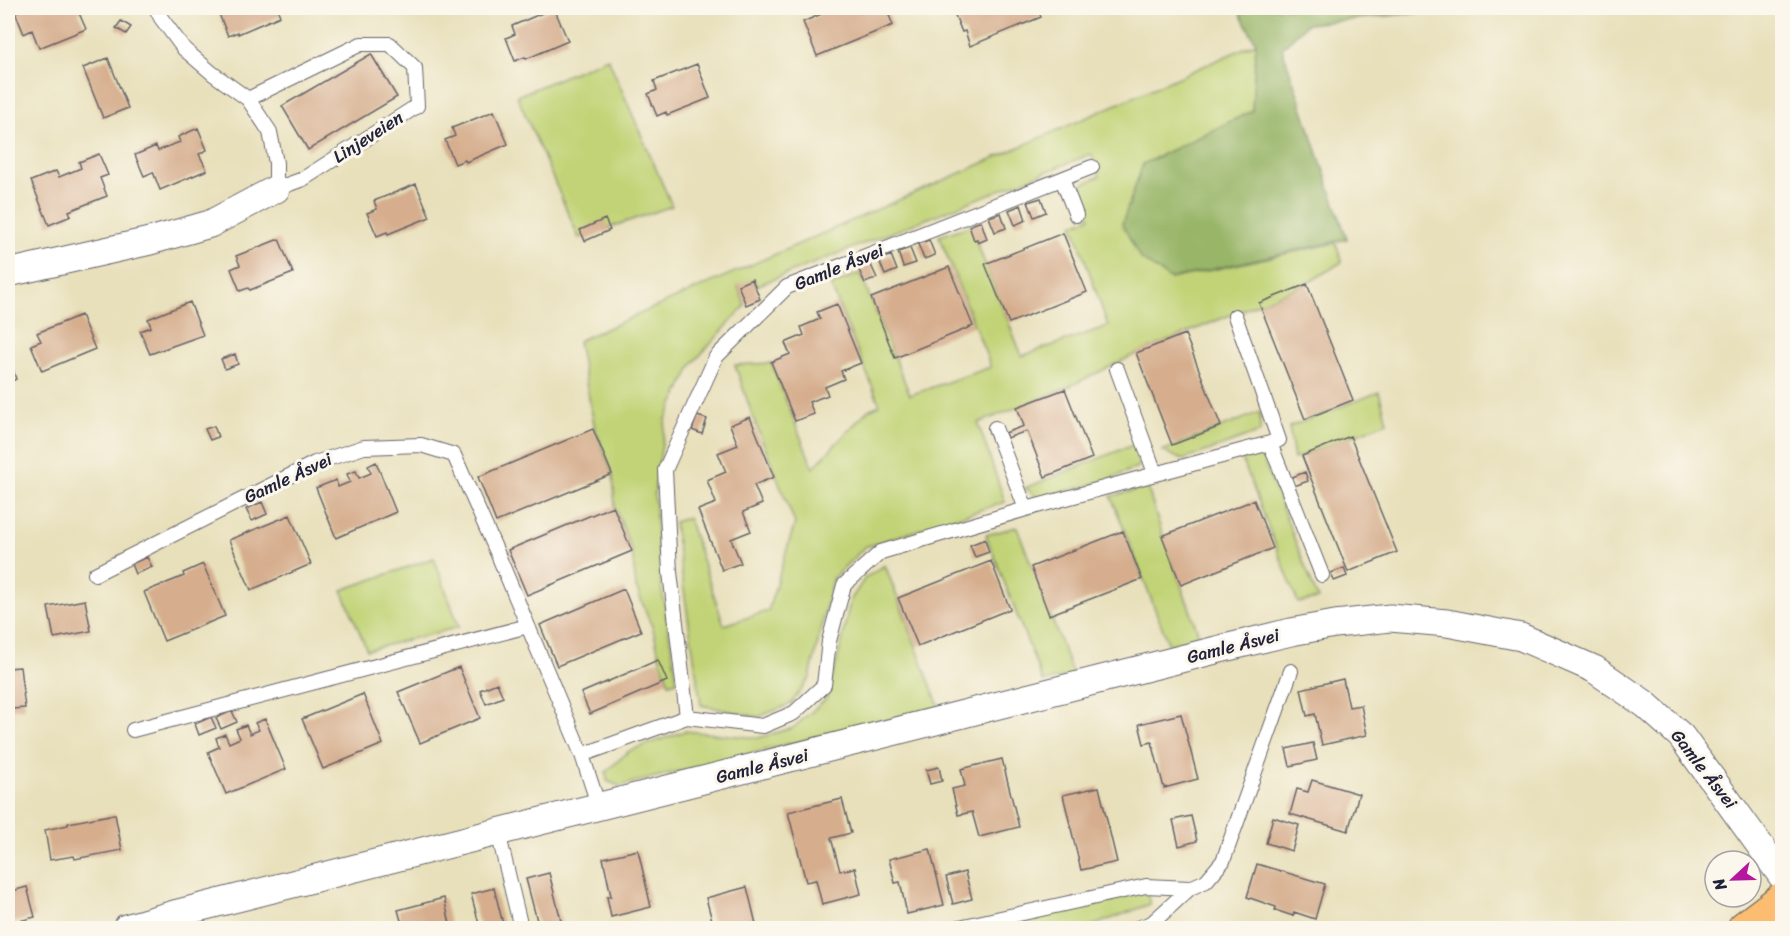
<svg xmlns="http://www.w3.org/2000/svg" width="1790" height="936" viewBox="0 0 1790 936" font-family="Sriracha,sans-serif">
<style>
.green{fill:#c1d376;stroke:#727a58;stroke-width:1.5}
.forest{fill:#98b567;stroke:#5d6c51;stroke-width:1.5}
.building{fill:#d6ae8e}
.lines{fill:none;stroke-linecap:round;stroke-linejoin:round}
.service-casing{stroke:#676468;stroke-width:16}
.minor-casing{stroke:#676468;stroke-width:29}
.primary-casing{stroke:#676468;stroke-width:35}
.service{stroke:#fff;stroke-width:14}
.minor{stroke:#fff;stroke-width:27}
.primary{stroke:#fcbd6f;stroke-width:33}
.labels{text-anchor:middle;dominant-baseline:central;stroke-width:6;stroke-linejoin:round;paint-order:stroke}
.street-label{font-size:18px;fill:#22223b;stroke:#fbf7ec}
</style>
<rect width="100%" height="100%" fill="#fbf7ec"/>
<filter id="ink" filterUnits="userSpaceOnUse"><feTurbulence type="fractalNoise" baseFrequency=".0167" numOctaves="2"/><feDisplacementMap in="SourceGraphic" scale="12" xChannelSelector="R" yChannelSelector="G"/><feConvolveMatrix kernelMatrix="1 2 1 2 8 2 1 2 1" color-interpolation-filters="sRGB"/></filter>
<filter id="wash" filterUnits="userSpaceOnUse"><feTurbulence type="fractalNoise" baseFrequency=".008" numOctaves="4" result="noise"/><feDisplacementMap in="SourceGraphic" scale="24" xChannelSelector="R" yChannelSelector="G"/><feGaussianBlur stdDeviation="1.35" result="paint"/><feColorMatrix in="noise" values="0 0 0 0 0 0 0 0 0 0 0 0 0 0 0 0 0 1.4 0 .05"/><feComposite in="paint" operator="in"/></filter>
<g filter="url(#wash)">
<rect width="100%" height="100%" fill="#e8e0bb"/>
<path class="green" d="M1256 43 1252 111 1143 164 1170 279 1336 243 1342 262 1308 283 1138 353 1066 388 978 423 1005 502 865 547 832 579 810 678 791 704 758 717 701 705 674 522 688 518 724 625 768 611 795 523 753 417 735 365 771 363 813 468 868 410 880 405 831 286 860 273 910 395 991 367 939 236 970 226 1022 356 1108 326 1073 225 1090 217 1079 186 1100 176 1091 154 756 286 754 280 738 286 745 306 693 363 666 419 654 494 661 584 677 681 669 683 660 659 653 629 636 587 632 551 615 507 613 475 595 429 578 341Z
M608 58 672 206 579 238 517 96Z
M1379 392 1387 422 1294 459 1289 427Z
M1260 412V432L1183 460 1162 451Z
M1135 444 1139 466 1106 481 1038 498 1025 488Z
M1261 454 1318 599 1298 603 1242 459Z
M1148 488C1161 538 1183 586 1199 636L1169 645 1111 496Z
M1017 527 1073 675 1043 682 986 535Z
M434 558 459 627 367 650 342 590Z
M885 565 939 707 619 786 607 781 606 772 629 751 685 731 758 738 793 728 827 698 842 642 850 601 865 578Z
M1146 890 1150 904 1087 928H993Z"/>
<path class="forest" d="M1237 8H1467L1307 24 1282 48 1347 239 1170 279 1141 259 1122 224 1143 164 1252 111 1256 43Z"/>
<g id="blocks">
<path class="building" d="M27 8H86L87 9 79 13 86 29 39 48 32 30 24 34 15 12Z
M227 8H277L280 16 238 34V32L228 36 219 14 228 10Z
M554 8 568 41 526 59 525 57 515 61 506 38 515 34 512 26Z
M835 8H886L893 25 817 56 803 22Z
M952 8H1037L1041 17 970 46 965 31 962 32Z
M121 21 131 27 126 34 116 28Z
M371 54 397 97 308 150 282 106Z
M108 58 128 108 103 118 83 68Z
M697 64 710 98 667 115 666 112 657 116 648 94 657 90 654 81Z
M494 111 508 144 466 162 465 160 455 164 445 140 455 136 452 128Z
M198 128 207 150 199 154 207 170 160 190 153 172 144 176 135 155 156 146 158 151 169 146 180 142 178 137Z
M99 154 108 175 100 178 107 196 69 211 71 216 49 225 31 181 56 171 59 177 81 168 79 162Z
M416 184 430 217 388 234 387 232 377 236 367 213 377 209 374 201Z
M1041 198 1046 212 1034 217 1028 202Z
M1021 205 1026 220 1015 225 1009 210Z
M1001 213 1006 228 995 232 989 217Z
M605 219 610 230 585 241 580 230Z
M981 221 987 239 978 243 977 239 974 240 969 226Z
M1063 233 1087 292 1009 323 985 264Z
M279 239 293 273 250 290 248 288 240 291 231 269 240 265 236 256Z
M929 240 935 255 924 259 918 244Z
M910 248 916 263 903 267 898 252Z
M891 255 897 270 885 275 879 260Z
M870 263 877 278 865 283 858 268Z
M949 267 973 326 895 358 871 298Z
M752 279 760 299 746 305 738 285Z
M1307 284 1353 400 1305 419 1259 303Z
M190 302 203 335 150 354 140 331 151 327 148 319Z
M837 304 861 363 841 371 844 379 825 387 828 395 809 402 814 414 795 421 771 362 790 354 785 343 804 335 801 327 820 319 817 312Z
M81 315 95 349 42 371 31 345 41 341 37 333Z
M1185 334 1221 426 1172 445 1136 353Z
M8 353 16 379 8 383Z
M235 354 238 364 225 369 221 359Z
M1065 389 1092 458 1045 477 1027 431 1007 438 1005 433 1024 426 1017 407Z
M697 416 707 419 702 434 692 430Z
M750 417 774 477 754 485 762 504 743 512 751 531 731 539 741 563 722 570 698 510 716 503 707 480 726 472 718 453 738 445 730 425Z
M214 426 218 437 210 440 205 429Z
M593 429 612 474 496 522 478 477Z
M1350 436 1397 552 1348 572 1302 456Z
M376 462 396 512 336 538 316 488 336 480 338 487 350 482 347 474 356 471 359 478 371 473 368 466Z
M1305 472 1308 481 1294 486 1290 478Z
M1254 500 1273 548 1181 585 1162 536Z
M262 502 267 514 252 521 246 509Z
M613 506 632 551 527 595 508 550Z
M290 515 311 564 251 590 229 540Z
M1123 531 1142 579 1049 615 1031 567Z
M985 539 989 552 975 557 970 545Z
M147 557 152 567 135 574 131 564Z
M991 561 1010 609 918 646 898 598Z
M203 564 225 616 164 641 144 592 184 576 183 573Z
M1344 568 1347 576 1334 581 1331 573Z
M624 589 641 631 557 666 540 625Z
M85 600 91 631 54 638 48 607Z
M658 660 667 681 590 714 581 693Z
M20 667 25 708 12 709 13 717 8 718V668Z
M459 667 480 718 420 743 398 692Z
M1343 679 1349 707 1361 705 1367 735 1322 745 1315 714 1307 716 1301 689Z
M497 683 503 697 486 704 480 690Z
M363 694 383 744 323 769 302 719Z
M232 711 237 722 221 729 216 718Z
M1181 714 1198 779 1164 788 1152 742 1144 744 1139 724Z
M211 717 216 728 199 735 195 724Z
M265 719 286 769 226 794 208 752 219 747 216 738 225 734 229 743 240 738 236 729 246 725 250 734 259 730 255 723Z
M1313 743 1317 760 1290 766 1286 749Z
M1002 759 1019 827 979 837 972 812 958 815 952 789 965 786 961 769Z
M939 767 942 781 930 784 926 770Z
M1312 780 1359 794 1348 831 1290 814 1297 789 1308 792Z
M1099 787 1117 862 1081 870 1063 795Z
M842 799 851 833 831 838 840 871 855 868 861 894 822 904 816 880 806 882 788 812Z
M115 814 122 850 75 859 74 856 50 860 45 830 68 825V823Z
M1191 816 1197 841 1179 846 1173 820Z
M1273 817 1299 825 1292 851 1266 843Z
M930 849 944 905 907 914 900 882 895 883 889 859Z
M638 850 651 907 611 917 607 897 611 896 603 858Z
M1257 864 1325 884 1315 919 1294 912 1293 916 1275 910 1276 907 1247 897Z
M965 872 972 899 953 904 946 877Z
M549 873 563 928H539L526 879Z
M27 887 35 917 8 924V892Z
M747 887 757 928H714L706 898Z
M494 888 504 928H480L471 894Z
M444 898 451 928H403L398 910Z"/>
</g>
</g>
<g filter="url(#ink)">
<use href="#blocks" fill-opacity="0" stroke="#676468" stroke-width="1.5"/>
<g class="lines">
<g class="service-casing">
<path id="service" d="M156 8 161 18 184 49 212 73 248 99 270 132 276 163V189L303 179 417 106 415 68 390 44H361L248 99
M1062 179 1076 215
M1235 316 1279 440 1270 443
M1117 369 1155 473
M995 428 1026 509
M95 574 315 463 364 447 421 445 454 455 496 550 582 755 599 807
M687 717 763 726 794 713 824 685 829 641 844 585 881 552 1026 509 1270 443 1322 575
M133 730 528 626
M582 755 687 717 670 572 665 470 716 357 787 287 1092 167
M498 832 521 928
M1190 888 1206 881 1223 861 1291 671
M955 928 1146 886 1190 888 1152 923 1137 928"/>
</g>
<g class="minor-casing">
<path id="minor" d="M8 273 150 241 210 224 276 189
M126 928 178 913 1220 649 1291 632 1335 624 1390 618 1447 623 1521 637 1594 669 1645 704 1681 736 1782 876"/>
</g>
<g class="primary-casing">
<path id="primary" d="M1744 928 1782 899"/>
</g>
<use href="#service" class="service"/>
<use href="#minor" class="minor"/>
<use href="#primary" class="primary"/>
</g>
</g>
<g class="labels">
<g class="street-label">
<text transform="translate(368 137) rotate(-33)">Linjeveien</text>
<text transform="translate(839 267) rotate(-22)">Gamle Åsvei</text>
<text transform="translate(288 478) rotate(-25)">Gamle Åsvei</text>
<text transform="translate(1233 646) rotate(-14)">Gamle Åsvei</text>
<text transform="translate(762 766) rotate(-14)">Gamle Åsvei</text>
<text transform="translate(1704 769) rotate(52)">Gamle Åsvei</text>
</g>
</g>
<rect width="1790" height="936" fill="none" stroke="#fbf7ec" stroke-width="30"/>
<g transform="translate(1733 879) rotate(248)"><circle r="28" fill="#fbf7ec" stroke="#a4a2a5" stroke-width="1.5"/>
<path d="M0-4.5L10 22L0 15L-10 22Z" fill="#b5179e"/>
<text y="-9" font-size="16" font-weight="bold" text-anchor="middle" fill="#22223b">N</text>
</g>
</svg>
